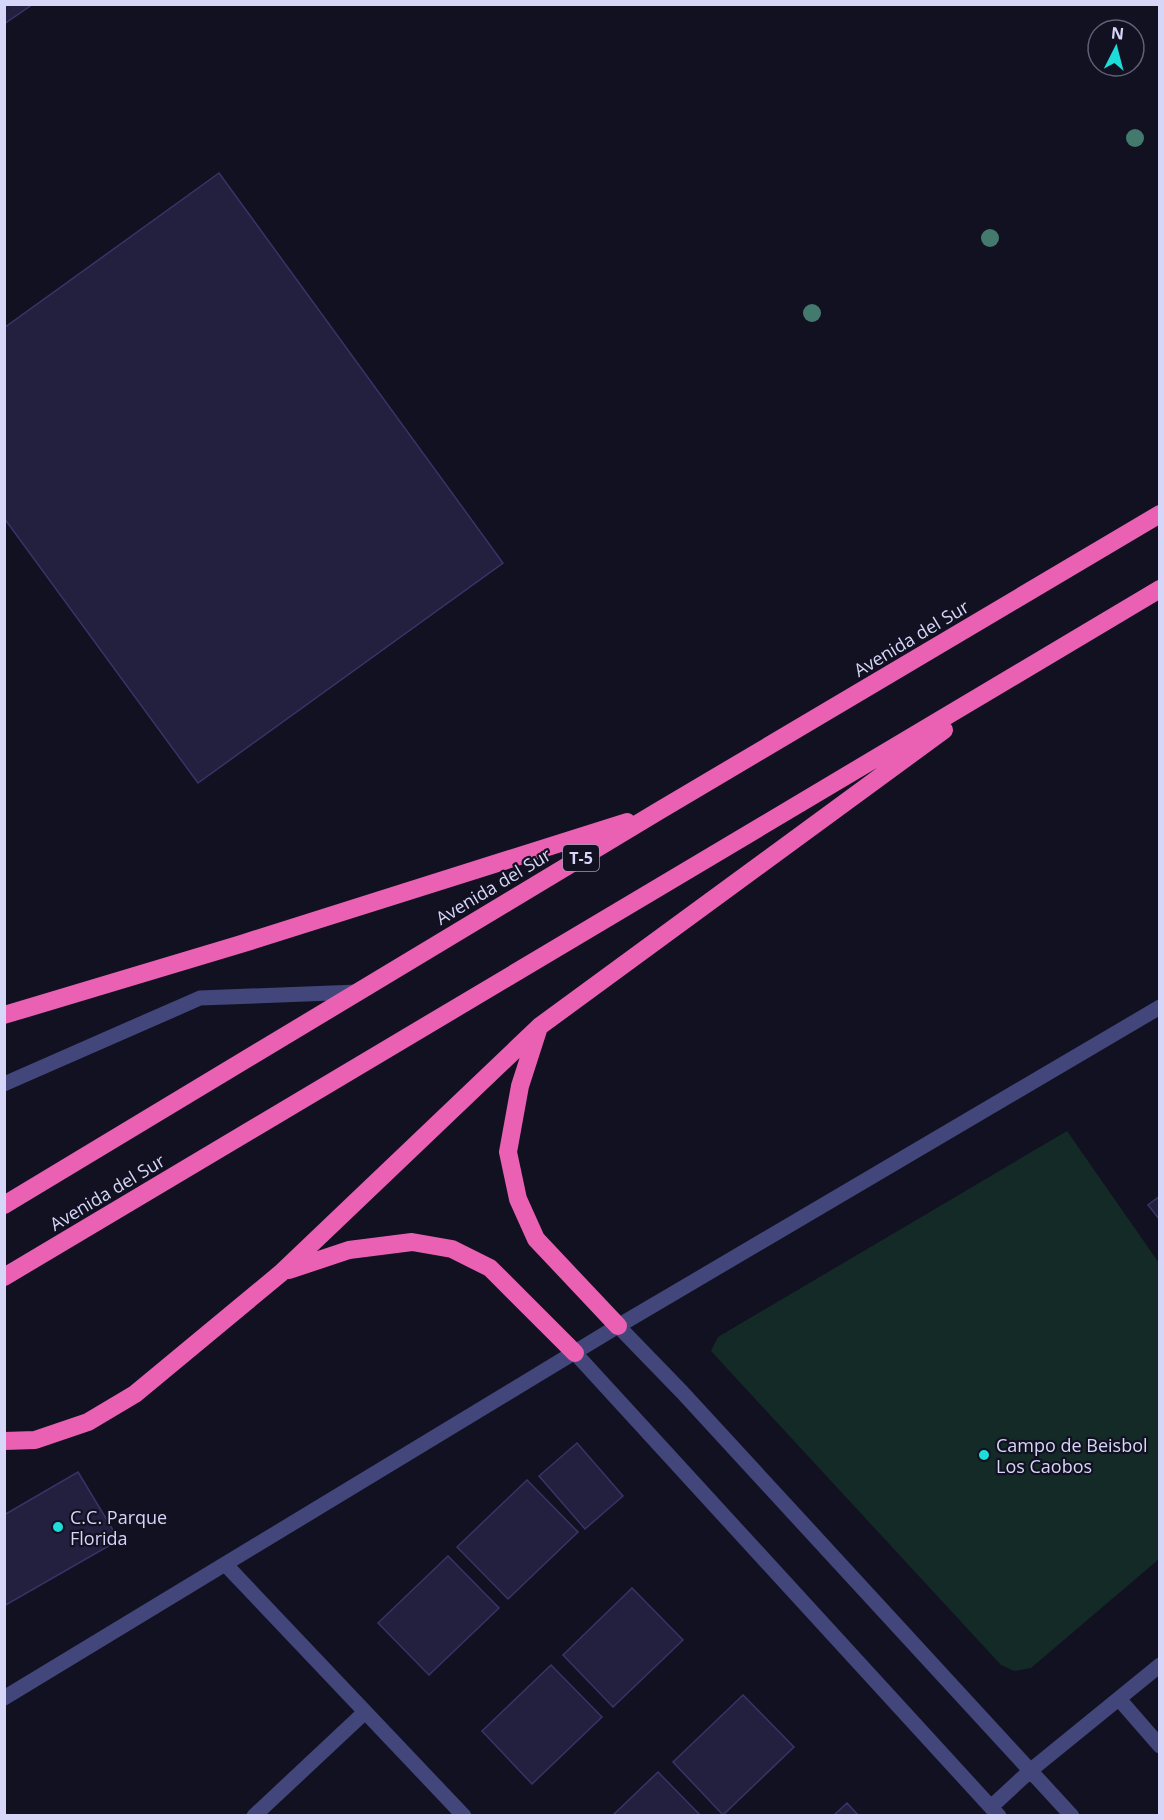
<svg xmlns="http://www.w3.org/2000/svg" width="1164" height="1820" viewBox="0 0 1164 1820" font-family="'Open Sans',sans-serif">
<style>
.green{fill:#142a27}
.building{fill:#221f3f;stroke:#383468;stroke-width:1.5}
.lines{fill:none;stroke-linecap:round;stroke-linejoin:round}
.minor{stroke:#42467a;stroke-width:15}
.highway{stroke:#ea61b3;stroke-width:18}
.tree{fill:#437a6d}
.poi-dot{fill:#1eddd9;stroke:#111121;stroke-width:2}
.labels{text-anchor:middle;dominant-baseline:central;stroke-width:4.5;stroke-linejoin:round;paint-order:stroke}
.shield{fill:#111121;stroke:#9b9bb8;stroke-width:1.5}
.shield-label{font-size:16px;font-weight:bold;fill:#d6d6f9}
.street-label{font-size:18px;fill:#d6d6f9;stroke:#111121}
.poi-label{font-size:18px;fill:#d6d6f9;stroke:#111121;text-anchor:start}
</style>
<rect width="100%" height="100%" fill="#111121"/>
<path class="green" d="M1067 1131 1159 1263V1559L1031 1668 1014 1671 1001 1665 711 1351 718 1337Z"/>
<path class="building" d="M4 4H33L4 24Z
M219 173 503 563 198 783 4 518V328Z
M1160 1196V1220L1148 1205Z
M577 1443 623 1496 585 1529 539 1476Z
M78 1472 119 1540 4 1606V1515Z
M527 1480 578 1532 508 1599 457 1547Z
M448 1556 499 1608 429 1675 378 1623Z
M632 1588 683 1640 613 1707 563 1655Z
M551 1665 602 1717 532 1784 482 1731Z
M743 1695 794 1747 723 1815 673 1762Z
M658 1772 701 1816H612Z
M847 1803 859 1816H833Z"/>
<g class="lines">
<path class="minor" d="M4 1084 200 998 358 992
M618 1326 682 1392 1072 1816
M575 1353 999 1816
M225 1564 464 1816
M4 1698 618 1326 1160 1007
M1119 1699 1160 1746
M991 1807 1031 1770 1160 1665
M254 1816 365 1712"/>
<path class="highway" d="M4 1015 241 944 627 822
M539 1027 520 1086 508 1152 518 1199 536 1239 618 1326
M4 1205 657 812 1160 514
M289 1270 349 1250 412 1242 452 1249 490 1268 575 1353
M4 1277 1160 589
M4 1441 35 1440 88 1422 135 1394 281 1273 540 1026 944 730"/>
</g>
<g class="tree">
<circle cx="1135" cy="138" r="9"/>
<circle cx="990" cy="238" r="9"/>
<circle cx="812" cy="313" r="9"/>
</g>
<g class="poi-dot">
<circle cx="984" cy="1455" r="6"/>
<circle cx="58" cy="1527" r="6"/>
</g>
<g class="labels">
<rect class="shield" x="563" y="845" width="36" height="26" rx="4.5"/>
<g class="shield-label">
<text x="581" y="858">T-5</text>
</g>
<g class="street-label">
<text transform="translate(911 638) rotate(-31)">Avenida del Sur</text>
<text transform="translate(493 886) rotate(-31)">Avenida del Sur</text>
<text transform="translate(107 1192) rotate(-31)">Avenida del Sur</text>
</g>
<g class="poi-label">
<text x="996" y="1445">Campo de Beisbol<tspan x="996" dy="21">Los Caobos</tspan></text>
<text x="70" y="1517">C.C. Parque<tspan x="70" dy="21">Florida</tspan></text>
</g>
</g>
<rect width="1164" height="1820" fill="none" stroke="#d6d6f9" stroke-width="12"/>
<g transform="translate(1116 48) rotate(6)"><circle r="28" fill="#111121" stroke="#606077" stroke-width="1.5"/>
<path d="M0-4.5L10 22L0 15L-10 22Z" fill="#1eddd9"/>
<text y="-9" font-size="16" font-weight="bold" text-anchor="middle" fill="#d6d6f9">N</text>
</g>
</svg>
